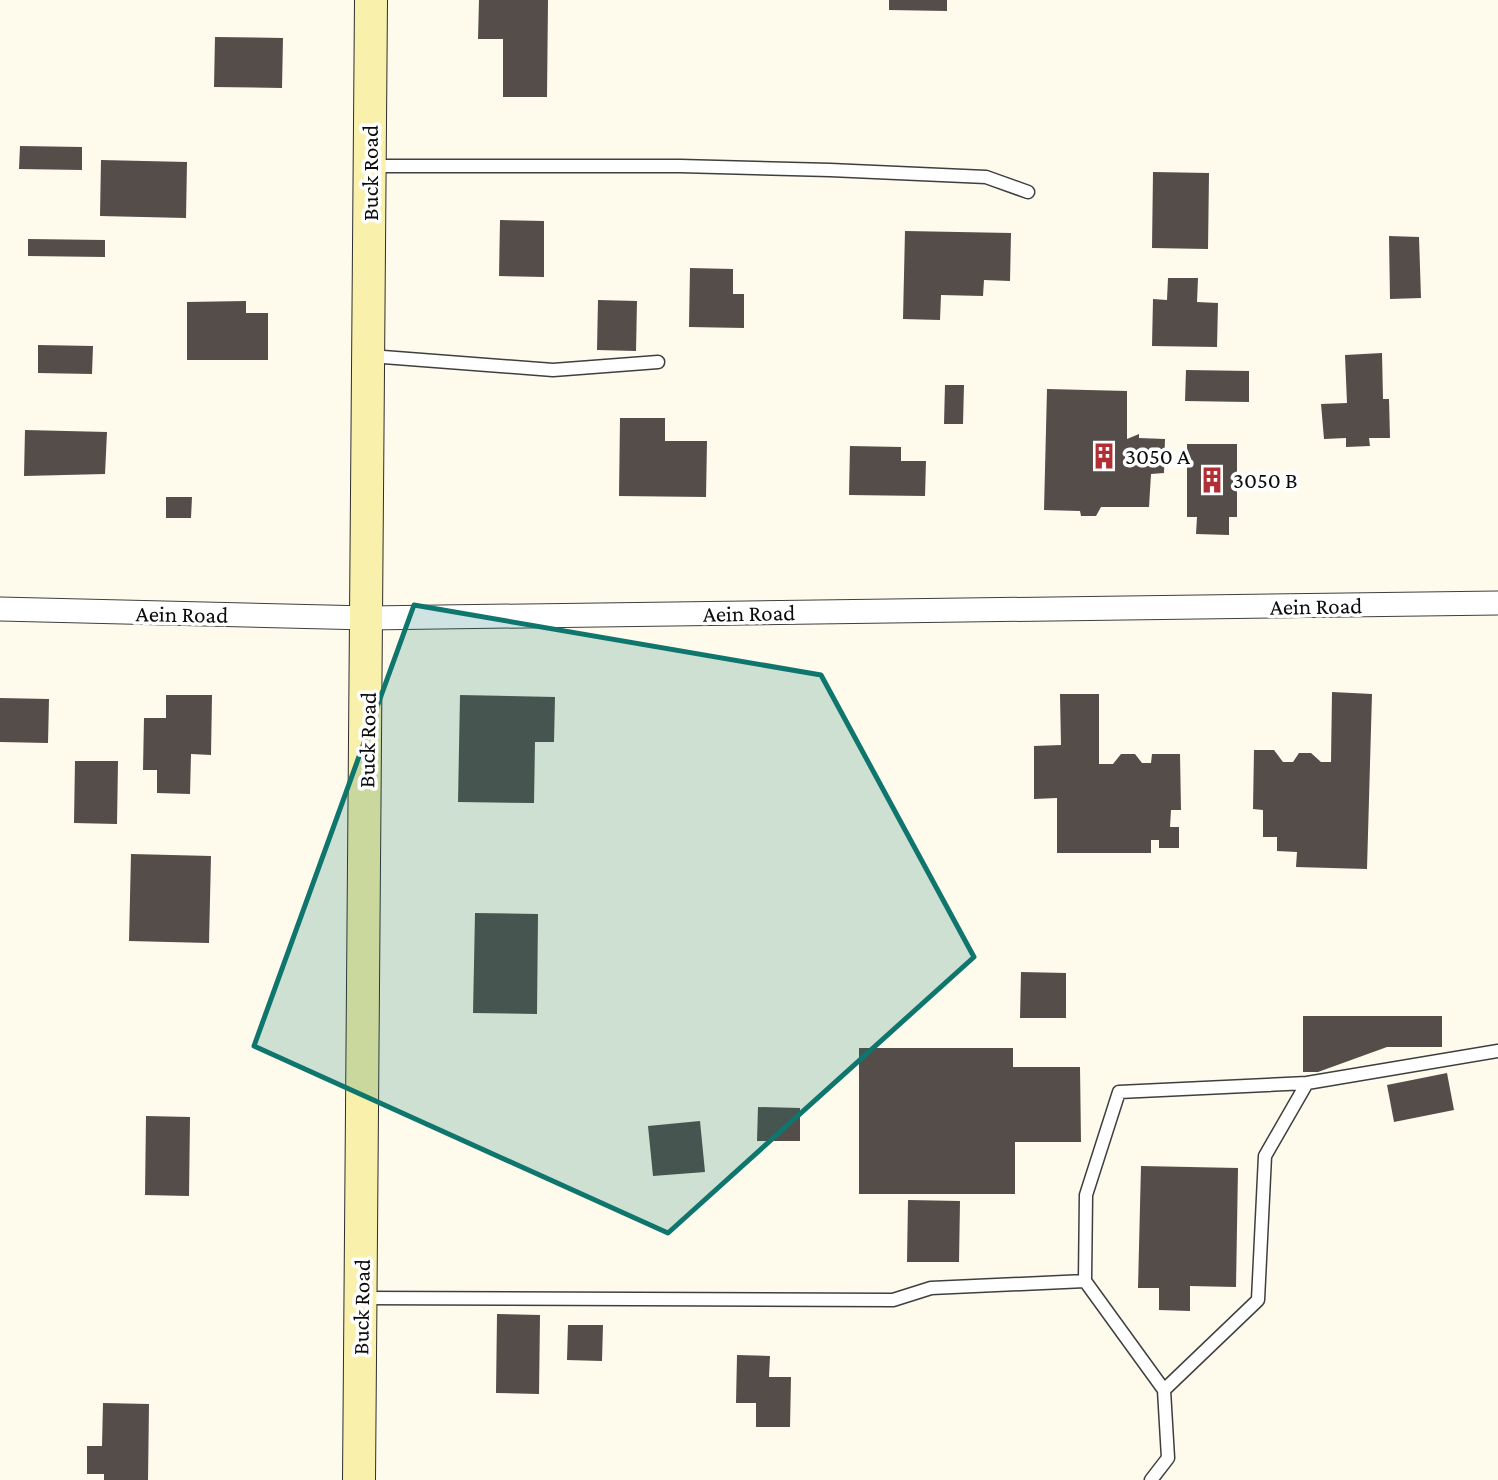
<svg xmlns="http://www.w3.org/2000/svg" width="1498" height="1480" viewBox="0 0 1498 1480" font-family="'Crimson Pro',serif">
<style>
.building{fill:#544d49}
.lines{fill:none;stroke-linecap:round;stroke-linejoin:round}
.lane-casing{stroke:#3f3f3f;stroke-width:15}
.street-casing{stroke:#3f3f3f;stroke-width:25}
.secondary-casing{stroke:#2e2e2e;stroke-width:34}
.lane{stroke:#fff;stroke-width:12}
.street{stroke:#fff;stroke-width:23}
.secondary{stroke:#f9f0ab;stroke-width:32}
.marked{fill:#0f766e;fill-opacity:0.2;stroke:#0f766e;stroke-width:5;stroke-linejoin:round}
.labels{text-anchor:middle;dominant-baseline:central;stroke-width:7;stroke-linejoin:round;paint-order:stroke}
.street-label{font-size:23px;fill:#0c0c0c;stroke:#fff}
.poi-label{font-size:23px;fill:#0c0c0c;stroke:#fff;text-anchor:start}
</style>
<rect width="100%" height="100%" fill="#fefaec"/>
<path class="building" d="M479 0H548L547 97H503V39H478Z
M889 0H947V11L889 10Z
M215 37 283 38 282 88 214 87Z
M20 146 82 147V170L19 169Z
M101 160 187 162 186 218 100 216Z
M1153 172 1209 173 1208 249 1152 248Z
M500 220 544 221V277L499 276Z
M905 231 1011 233 1010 281 984 280 983 296 941 295 940 320 903 319Z
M1389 236 1419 237 1421 298 1390 299Z
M28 239 105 240V257L28 256Z
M690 268 733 269V294H744V328L689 327Z
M1168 278H1198L1197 302 1218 303 1217 347 1152 346 1153 299 1167 300Z
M598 300 637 301 636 351 597 350Z
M246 301V313H268V360H187V302Z
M38 345 93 346 92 374 38 373Z
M1382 353 1383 399H1389L1390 438H1369L1370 446 1346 447V438L1324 439 1321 404 1347 403 1345 355Z
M1186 370 1249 371V402L1185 401Z
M945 385H964L963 424H944Z
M1047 389 1127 391V439L1139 434V438L1165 439 1164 473 1151 474 1149 507H1101L1096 516H1081L1080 511 1044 510Z
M620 418H665V441H707L706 497 619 496Z
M25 430 107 432 105 474 24 476Z
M1187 444H1237V517H1229V535L1196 534 1197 517H1187Z
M850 446 901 447V461H926L925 496 849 495Z
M166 497H192L191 518H166Z
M1332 692 1372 694 1367 869 1296 867 1297 852 1277 851V837H1263V810L1253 809 1254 750H1274L1283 762H1293L1299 753H1311L1321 762H1331Z
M1060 694H1099V764H1113L1121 754H1135L1142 763H1151L1152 754H1180L1181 810H1171L1170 827H1179V848H1159V840H1151V853H1057V798L1034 799V746L1061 745Z
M166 695H212L211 755 191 754 190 794 157 793V770H143L144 718H166Z
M460 695 555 697 554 742H535L534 803 458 802Z
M0 698 49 699 48 743 0 742Z
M75 761H118L117 824 74 823Z
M131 854 211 856 209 943 129 941Z
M475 913 538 914 537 1014 473 1013Z
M1021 972 1066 973V1018H1020Z
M1303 1016H1442V1047H1387L1318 1072H1303Z
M859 1048H1013V1067H1080L1081 1142H1015V1194H859Z
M1447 1073 1454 1110 1394 1122 1387 1085Z
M758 1107 800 1108V1141H757Z
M146 1116 190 1117 189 1196 145 1195Z
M700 1121 705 1172 653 1176 648 1126Z
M1141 1166 1238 1168 1236 1287 1190 1286V1311L1159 1310V1288H1138Z
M908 1200 960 1201 959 1262H907Z
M497 1314 540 1315 539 1394 496 1393Z
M568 1325H603L602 1361 567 1360Z
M737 1355 770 1356 769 1377H791L790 1427H756V1403H736Z
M103 1403 149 1404 148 1480H104V1474H87V1446H102Z"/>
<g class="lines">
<g class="lane-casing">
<path id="lane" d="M371 166H680L830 170 986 177 1028 192
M370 356 553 370 658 362
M361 1298 893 1300 931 1288 1085 1281
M1164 1390 1085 1281 1086 1195 1119 1092 1307 1083
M1151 1480 1168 1458 1164 1390 1258 1300 1265 1156 1307 1083 1498 1051"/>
</g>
<g class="street-casing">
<path id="street" d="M0 609 368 618 1498 603"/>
</g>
<g class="secondary-casing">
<path id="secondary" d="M359 1480 371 0"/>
</g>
<use href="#lane" class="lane"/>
<use href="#street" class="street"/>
<use href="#secondary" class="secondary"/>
</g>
<path class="marked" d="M414 605 821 675 974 957 668 1233 254 1046Z"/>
<defs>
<g id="building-bare" transform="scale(2.1)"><path d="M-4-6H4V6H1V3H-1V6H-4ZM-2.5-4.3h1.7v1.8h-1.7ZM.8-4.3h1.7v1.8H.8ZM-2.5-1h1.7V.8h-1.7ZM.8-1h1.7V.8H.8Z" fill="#b22e35" stroke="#fff" stroke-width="2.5" paint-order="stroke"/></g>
</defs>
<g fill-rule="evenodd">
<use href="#building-bare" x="1104" y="456"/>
<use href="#building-bare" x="1212" y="480"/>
</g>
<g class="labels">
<g class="street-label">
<text transform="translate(370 173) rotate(-90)">Buck Road</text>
<text transform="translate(1316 606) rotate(-1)">Aein Road</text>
<text transform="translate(749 613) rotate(-1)">Aein Road</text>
<text transform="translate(182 614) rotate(1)">Aein Road</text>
<text transform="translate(367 740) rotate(-89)">Buck Road</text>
<text transform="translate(361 1307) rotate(-89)">Buck Road</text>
</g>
<g class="poi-label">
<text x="1125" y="456">3050 A</text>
<text x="1233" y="480">3050 B</text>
</g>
</g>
</svg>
